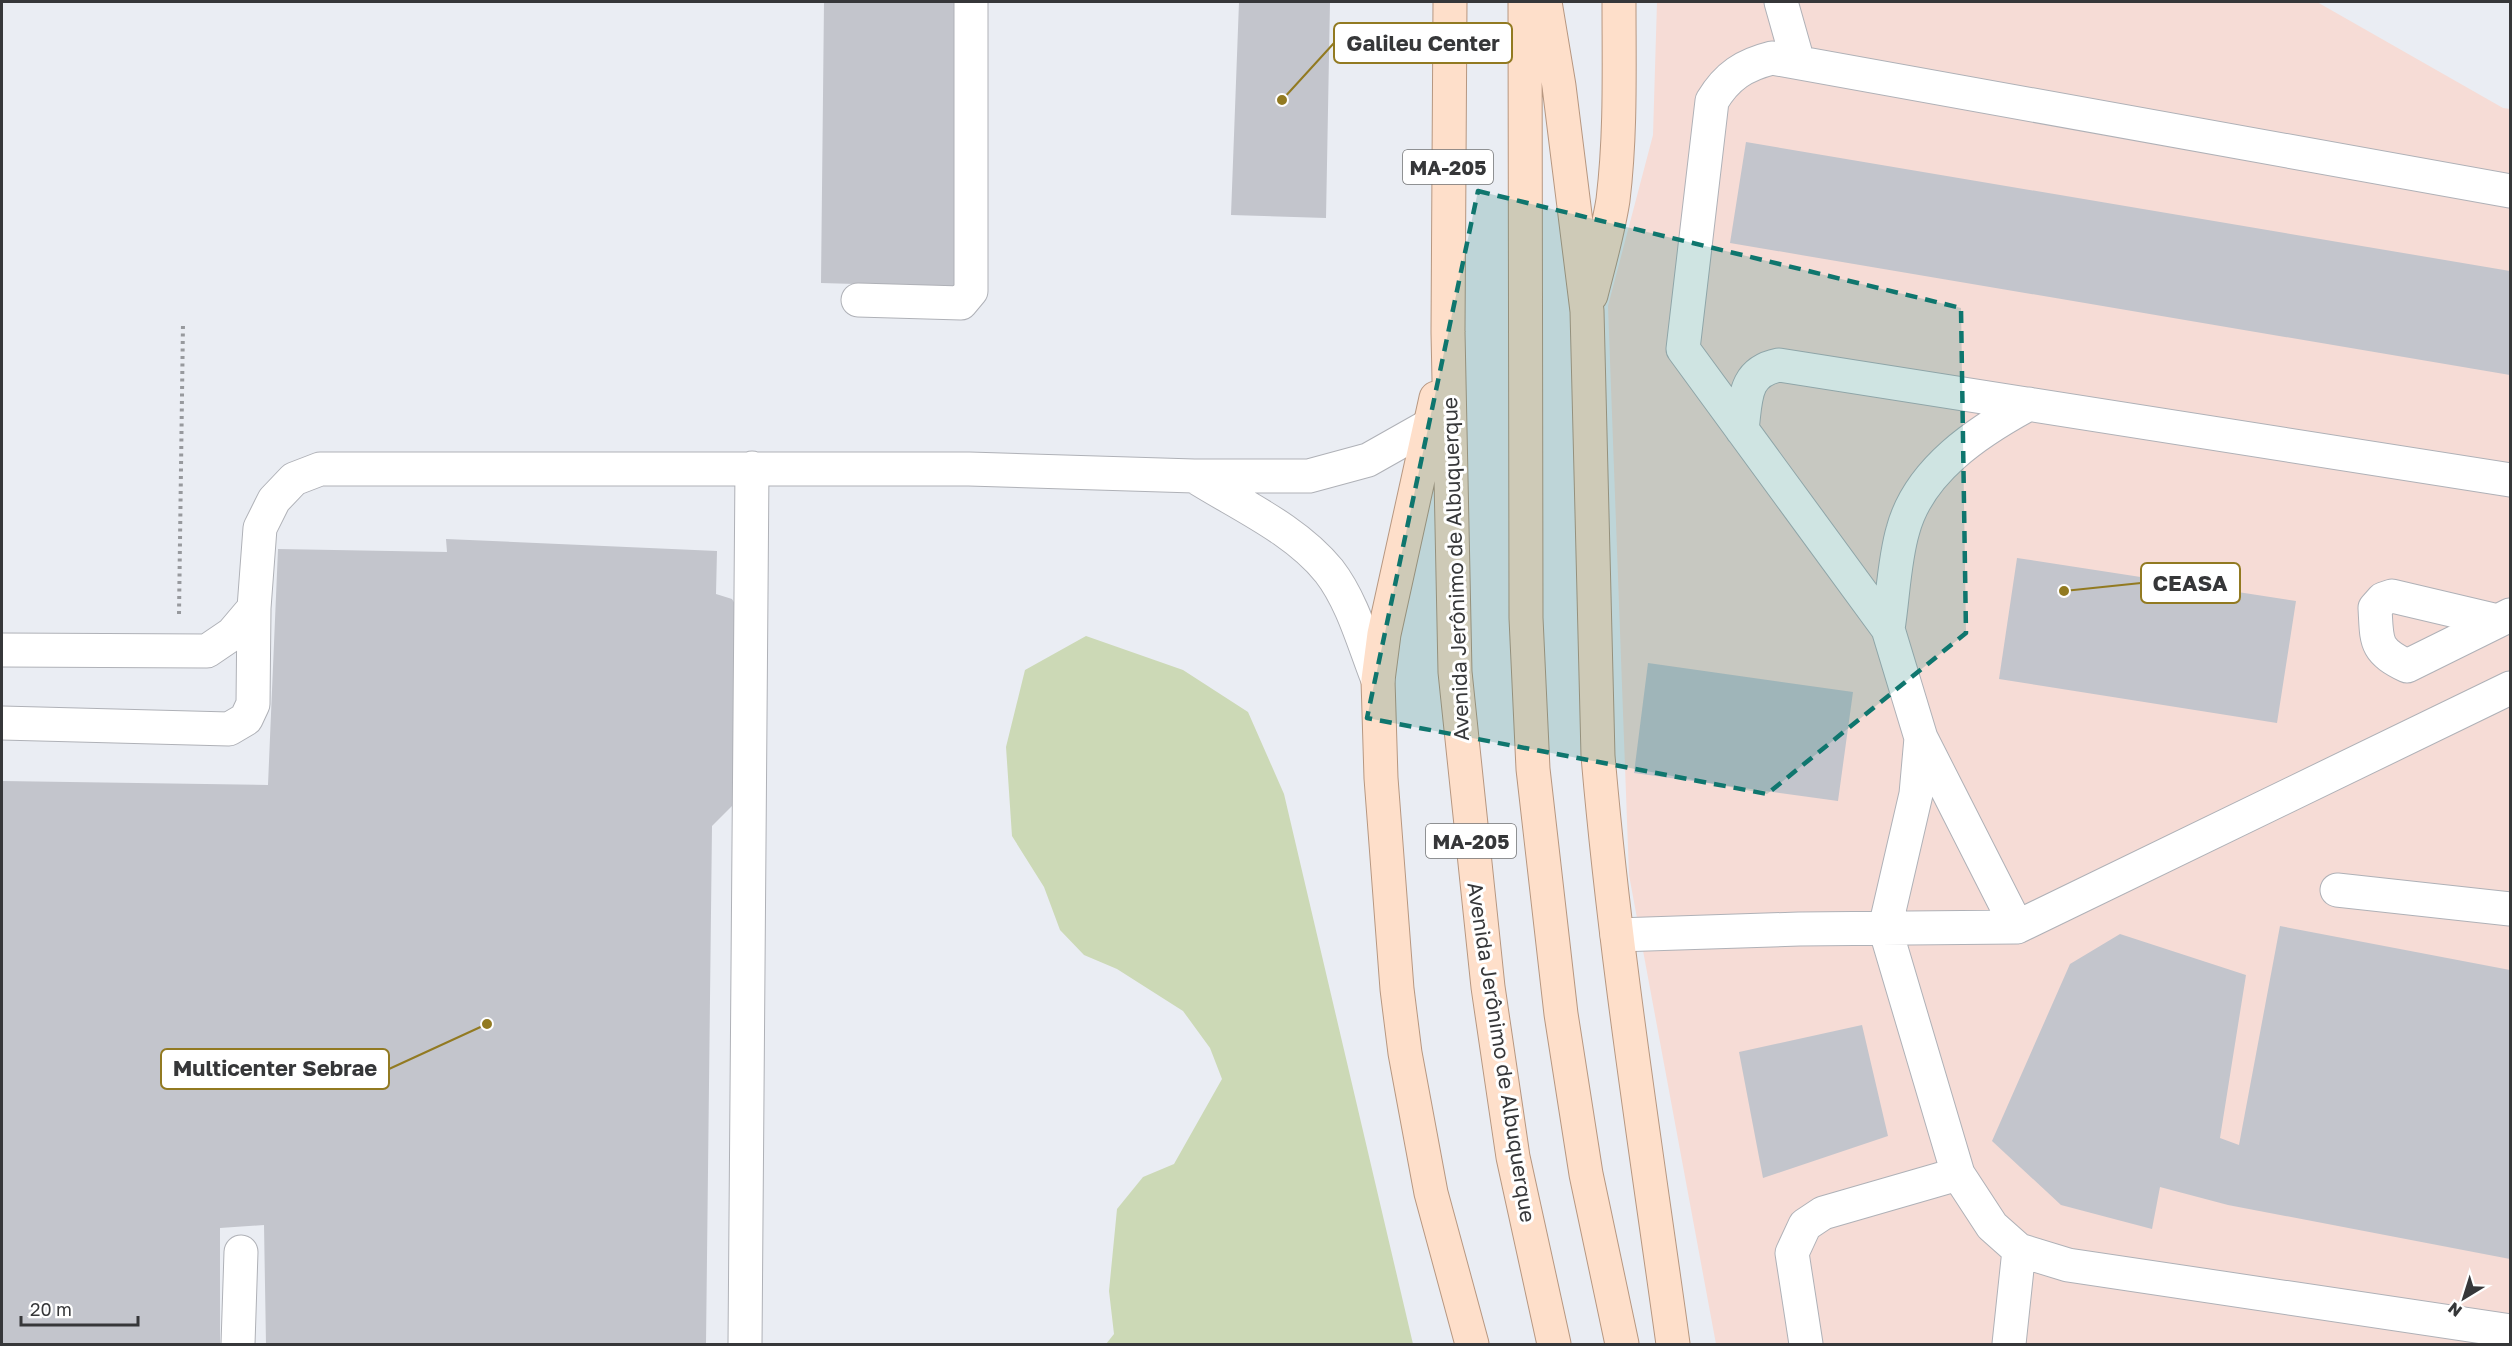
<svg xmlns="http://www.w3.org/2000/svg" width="2512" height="1346" viewBox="0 0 2512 1346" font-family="'Golos Text',sans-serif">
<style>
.commercial{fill:#f6dcd6}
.green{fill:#ccd9b6}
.building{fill:#c3c5cc}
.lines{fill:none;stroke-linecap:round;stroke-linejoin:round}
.minor-casing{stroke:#afb1b7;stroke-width:35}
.major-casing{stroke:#b79780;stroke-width:35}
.path{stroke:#97999d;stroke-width:4;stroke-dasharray:3 4.5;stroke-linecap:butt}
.minor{stroke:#fff;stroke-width:33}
.major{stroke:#fedfca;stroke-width:33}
.marked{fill:#0f766e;fill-opacity:0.2;stroke:#0f766e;stroke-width:4.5;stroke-dasharray:12 8;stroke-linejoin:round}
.labels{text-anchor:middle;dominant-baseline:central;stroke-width:6;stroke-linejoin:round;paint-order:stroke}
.shield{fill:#fff;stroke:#727374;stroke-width:1.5}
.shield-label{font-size:20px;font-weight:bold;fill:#363739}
.street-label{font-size:21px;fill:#363739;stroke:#fff}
.leader{fill:none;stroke:#927a21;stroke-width:2}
.callout-dot{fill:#927a21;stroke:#fff;stroke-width:2}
.callout{fill:#fff;stroke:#927a21;stroke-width:2}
.callout-label{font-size:22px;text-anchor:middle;font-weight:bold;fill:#363739}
</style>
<rect width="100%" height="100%" fill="#eaedf3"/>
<path class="commercial" d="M1657 2H2317L2503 108 2510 109V1344H1716L1629 875 1608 306 1653 135Z"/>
<path class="green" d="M1086 636 1183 670 1248 712 1284 794 1413 1344H1106L1114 1334 1109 1291 1117 1209 1143 1177 1174 1164 1222 1079 1210 1048 1183 1011 1117 969 1084 955 1060 930 1044 887 1012 836 1006 747 1025 670Z"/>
<path class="building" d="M824 2H962L958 287 821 283Z
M1239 2H1330L1326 218 1231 215Z
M1746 142 2510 271V375L1730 243Z
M446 539 717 551 716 594 732 599 738 609V800L712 826 706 1344H266L264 1225 220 1228V1344H2V781L268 785 278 549 447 552Z
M2017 558 2296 601 2277 723 1999 679Z
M1648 663 1853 692 1838 801 1634 773Z
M2280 926 2510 970V1259L2228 1205 2160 1187 2152 1229 2061 1205 1992 1141 2070 964 2120 934 2246 975 2220 1138 2239 1145Z
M1862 1025 1888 1136 1763 1178 1739 1052Z"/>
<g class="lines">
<g class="minor-casing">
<path id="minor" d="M1781 2 1798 62
M2510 191 1772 58C1744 65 1727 76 1712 101L1683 349 1888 629 1921 738 1916 794 1885 928 1958 1174 1992 1226 2019 1250 2068 1265 2510 1331
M858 300 961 303 971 291V2
M1742 430C1746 399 1743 372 1779 365L2510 480
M1194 476C1240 505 1295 529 1329 571 1353 602 1364 645 1378 680
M2498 621 2392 596 2383 599 2375 608C2377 642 2374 650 2407 666L2498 621 2510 615
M1888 629C1893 598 1894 560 1903 530 1919 470 1979 431 2029 404
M2 650 207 651 232 634 254 608
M2 723 229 729 246 719 253 704 254 608 260 528 274 500 294 479 320 469H969L1194 476H1309L1368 460 1430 425
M1921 738 2017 927
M2337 890 2510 909
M1617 935 1799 929 2017 927 2510 688
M238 1344 241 1252
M745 1344 752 468
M1806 1344 1792 1253 1805 1225 1823 1213 1958 1174
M2009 1344 2019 1250"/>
</g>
<g class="major-casing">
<path id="major" d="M1450 2 1448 332 1455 672 1488 987 1513 1157 1554 1344
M1525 2 1526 618 1533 769 1561 1014 1586 1174 1622 1344
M1545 2 1559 86 1587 311 1598 756C1615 953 1646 1149 1673 1344
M1591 295C1599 263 1608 232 1613 200 1621 134 1619 68 1619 2
M1436 398 1384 634 1378 680 1381 778 1397 989 1405 1053 1431 1193 1472 1344"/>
</g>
<path class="path" d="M179 614 183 323"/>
<use href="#minor" class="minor"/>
<use href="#major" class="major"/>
</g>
<path class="marked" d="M1478 191 1961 308 1966 633 1767 794 1367 718Z"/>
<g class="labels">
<g class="shield">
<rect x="1403" y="150" width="90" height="34" rx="4.5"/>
<rect x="1426" y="824" width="90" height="34" rx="4.5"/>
</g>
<g class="shield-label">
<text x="1448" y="167">MA-205</text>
<text x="1471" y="841">MA-205</text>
</g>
<g class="street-label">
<text transform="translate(1455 569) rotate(-92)">Avenida Jerônimo de Albuquerque</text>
<text transform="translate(1502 1052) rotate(81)">Avenida Jerônimo de Albuquerque</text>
</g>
</g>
<path class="leader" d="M1282 100L1334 43M2064 591L2141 583M487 1024L389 1069"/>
<g class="callout-dot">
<circle cx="1282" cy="100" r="6"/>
<circle cx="2064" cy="591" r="6"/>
<circle cx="487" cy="1024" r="6"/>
</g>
<g class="callout">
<rect x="1334" y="23" width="178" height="40" rx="6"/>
<rect x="2141" y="563" width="99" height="40" rx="6"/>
<rect x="161" y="1049" width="228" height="40" rx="6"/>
</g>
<g class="callout-label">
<text x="1423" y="51">Galileu Center</text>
<text x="2190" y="591">CEASA</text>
<text x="275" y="1076">Multicenter Sebrae</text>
</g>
<rect width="2512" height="1346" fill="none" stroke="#363739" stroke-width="6"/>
<g transform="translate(2464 1298) rotate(218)" stroke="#ffffff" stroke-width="4.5" paint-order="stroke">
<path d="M0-4.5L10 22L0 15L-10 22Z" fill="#363739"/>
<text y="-9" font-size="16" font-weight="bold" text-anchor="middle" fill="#363739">N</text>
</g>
<path d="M21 1316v9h117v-9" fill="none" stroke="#363739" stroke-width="3"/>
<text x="30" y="1316" font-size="18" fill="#363739" stroke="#ffffff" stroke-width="4.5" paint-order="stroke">20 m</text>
</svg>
